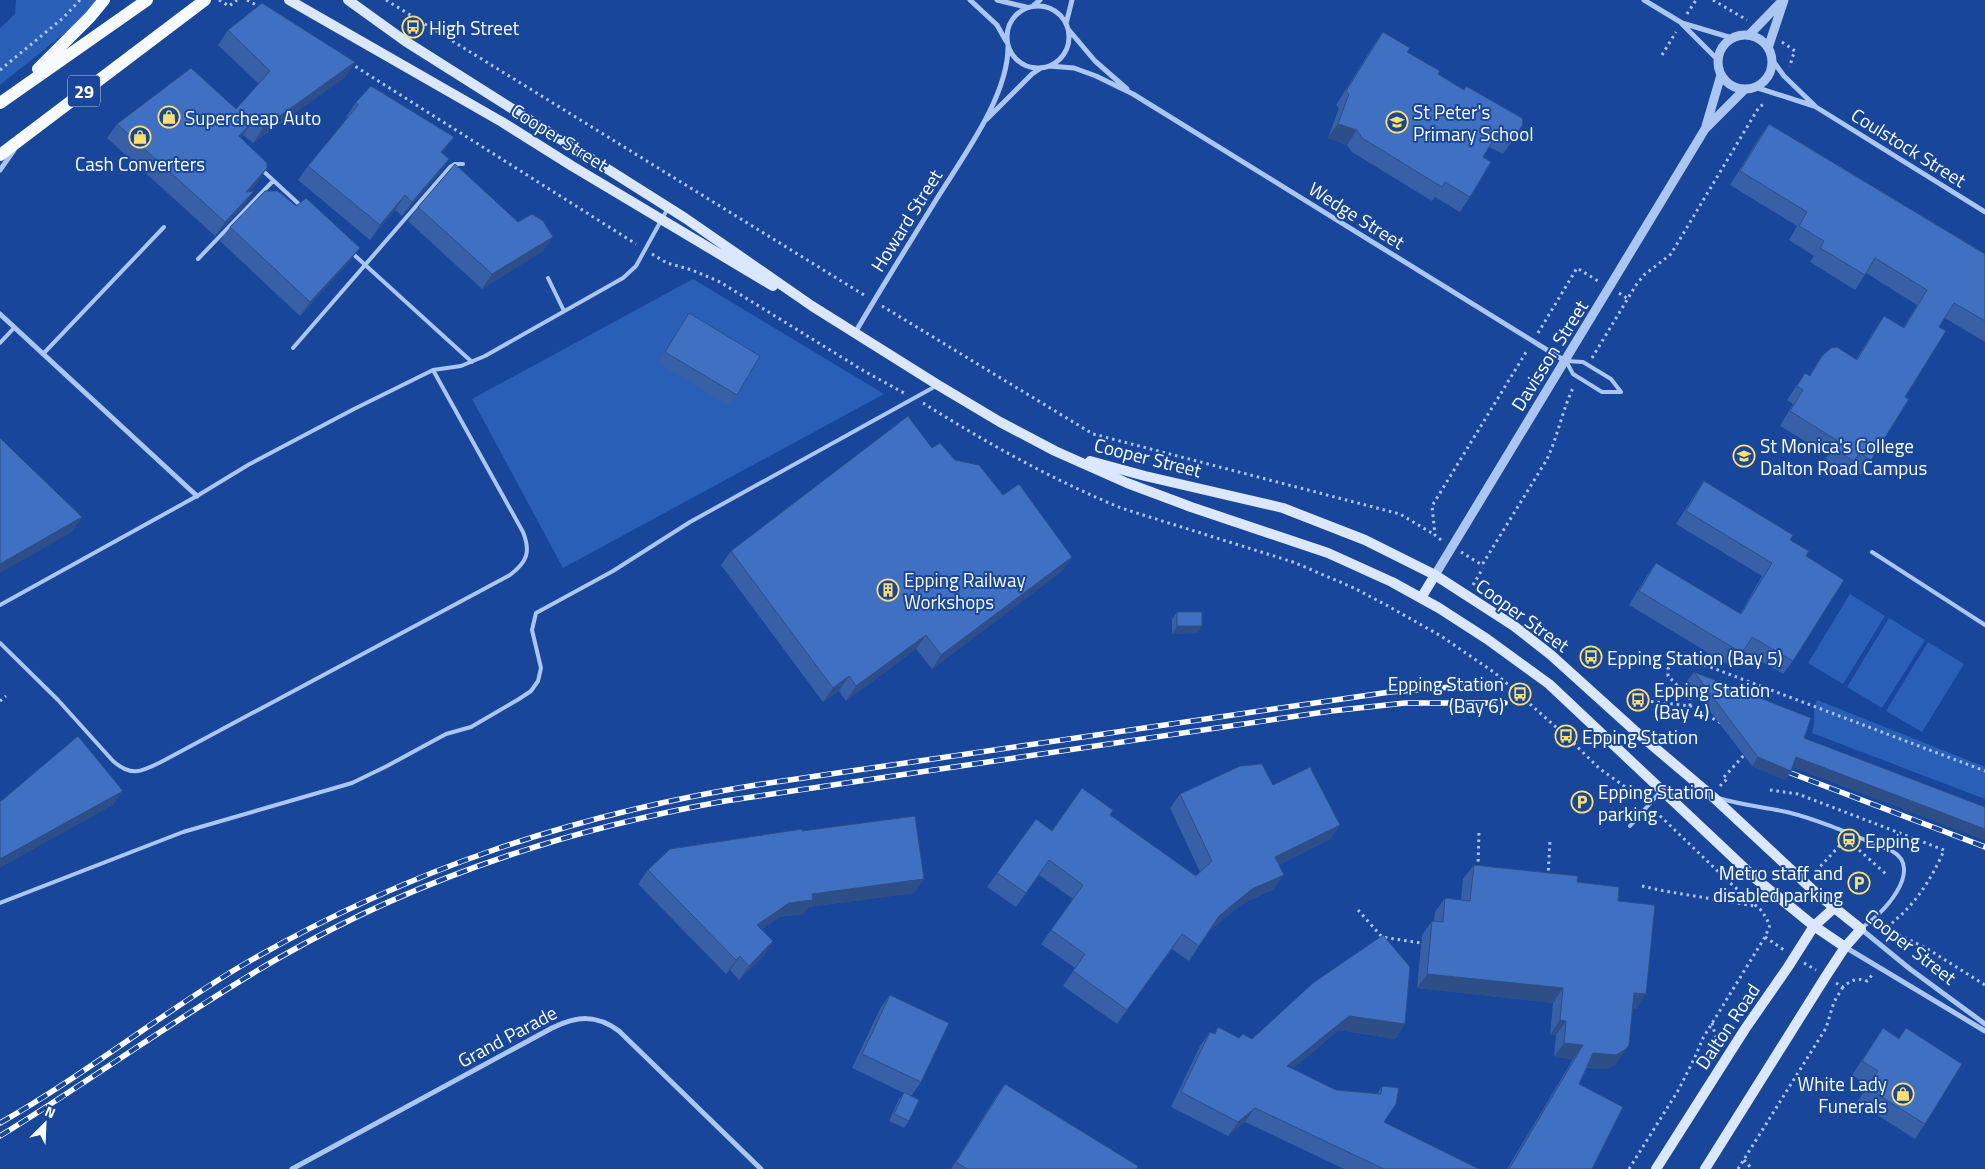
<svg xmlns="http://www.w3.org/2000/svg" width="1985" height="1169" viewBox="0 0 1985 1169" font-family="'Titillium Web',sans-serif">
<style>
.green{fill:#2a5fb8}
.lines{fill:none;stroke-linecap:round;stroke-linejoin:round}
.path{stroke:#acc6f2;stroke-width:3;stroke-dasharray:2.5 4;stroke-linecap:butt}
.service{stroke:#acc6f2;stroke-width:4}
.minor{stroke:#acc6f2;stroke-width:5}
.tertiary{stroke:#acc6f2;stroke-width:9}
.secondary{stroke:#dbe7fc;stroke-width:10}
.primary{stroke:#f7faff;stroke-width:12}
.rail-casing{stroke:#fff;stroke-width:5.5}
.rail{stroke:#17469a;stroke-width:4;stroke-dasharray:11;stroke-linecap:butt}
.wall{fill:#3760a6}
.shaded-wall{fill:#2d4e87}
.building{fill:#4070c1;stroke:#2d4e87}
.labels{text-anchor:middle;dominant-baseline:central;stroke-width:4;stroke-linejoin:round;paint-order:stroke}
.shield{fill:#17469a;stroke:#b9c8e1;stroke-width:1}
.shield-label{font-size:18px;font-weight:bold;fill:#fff}
.poi-label{font-size:19px;fill:#fff;stroke:#17469a;text-anchor:start}
.street-label{font-size:19px;fill:#fff;stroke:#17469a}
</style>
<rect width="100%" height="100%" fill="#17469a"/>
<path class="green" d="M16 0H100L91 12 0 85V28L15 14Z
M693 279 884 394 563 568 472 399Z
M1850 594 1885 616 1843 684 1808 663Z
M1889 618 1925 640 1882 708 1847 687Z
M1928 642 1964 664 1922 732 1886 711Z
M1817 700 1985 767V799L1812 733C1816 720 1812 712 1817 700Z"/>
<g class="lines">
<path class="path" d="M219 0 229 6 237 0
M247 0 260 7
M386 0 864 295
M1713 0 1747 20
M1687 14 1696 0
M1782 42 1795 51 1792 58 1790 67
M1662 55 1676 32
M350 63 636 244
M0 70 63 18 80 0
M652 254 667 263 692 270 720 282 864 371 904 393
M1619 293 1628 299
M882 306 1093 434 1400 514 1435 535
M1538 333 1577 268 1598 281
M1592 358 1636 285 1644 275 1671 254 1759 107 1766 103
M923 403C987 443 1051 479 1121 508L1293 562 1354 588 1388 606 1441 636 1495 673 1566 736 1600 769 1641 798
M1441 540 1435 535 1432 506 1528 349
M1461 552 1482 565 1546 461C1558 437 1562 410 1574 386
M1473 585 1483 568
M1638 700 1690 706 1721 723
M0 701 6 696
M1690 706V698L1668 676V669L1675 657 1681 656 1985 771
M1724 777 1746 753
M1720 786 1727 779
M1770 790 1798 794 1944 850C1936 870 1921 895 1906 910 1900 917 1892 921 1887 930
M1859 850 1887 875
M1478 868 1479 831
M1816 871 1843 842
M1548 877 1550 840
M1642 886 1664 891 1755 906
M1358 910 1382 937 1421 943
M1881 926 1926 948 1985 985
M1765 937 1784 950
M1895 943 1900 935
M1804 963 1816 970
M1836 983 1843 987C1850 981 1857 977 1867 981L1872 975
M1712 1023 1718 1046
M1744 1160 1752 1169
M1629 1169 1679 1089 1695 1057 1703 1038 1765 937 1770 925 1762 911 1728 881 1655 811
M1738 1169 1826 1028 1834 1002 1843 987"/>
<path class="service" d="M261 169 301 206
M351 252 472 362
M198 259 273 181
M548 278 564 311
M0 343 14 328
M293 348 450 167 455 164H463
M43 354 164 227
M1566 361 1573 374 1602 392H1621
M1567 361 1583 362 1611 379 1621 392
M1872 552 1985 625
M0 605 197 496 248 465 354 409 433 370 461 366 485 356 623 278 636 266 668 208
M0 643 58 700 113 761C131 777 141 772 161 762L510 575C527 562 531 552 523 532L433 370
M1718 798C1741 805 1764 807 1787 812 1823 821 1857 837 1892 851 1925 869 1882 916 1861 928
M1630 826 1660 792
M0 903 183 832 352 783 387 766 446 734 471 727 519 699 531 691 538 681 541 668 532 630 536 613 613 571 690 522 936 386"/>
<path class="minor" d="M970 0 997 25 1006 41
M997 0 1026 7
M1644 0 1682 23 1732 38
M1034 5 1040 0
M1007 37a31 31 0 1 1 62 0a31 31 0 1 1-62 0Z
M1066 24 1072 0
M1682 24 1718 60
M1068 29 1095 61 1127 89
M1773 61 1784 76 1816 107 1985 212
M1049 66 1074 68 1096 76 1133 94 1565 361
M1755 87 1814 106
M987 119 1032 74 1041 68
M0 170 14 150
M0 314 197 496
M855 333C881 288 909 244 936 200 962 158 1008 97 1008 47
M1861 929 1910 969 1985 1024
M1845 947 1985 1031
M292 1169 552 1028C577 1016 596 1014 619 1031L761 1169"/>
<path class="tertiary" d="M1749 35 1782 1
M1718 62a27 27 0 1 1 54 0a27 27 0 1 1-54 0Z
M1768 48 1784 0
M1706 126 1721 75
M1435 575 1705 129 1745 89"/>
<path class="secondary" d="M289 0 502 122 572 166 773 286
M348 0 405 41 685 218 812 306 938 385 1000 422 1055 451 1127 483 1191 507 1328 553 1392 582 1439 608 1487 639 1549 684 1755 878 1814 926 1845 947
M1090 461 1145 476 1283 508 1365 540 1435 575 1514 626 1551 655 1634 730 1712 796 1816 893 1861 929 1845 947 1826 976 1705 1169
M1421 598 1435 575
M1656 1169 1745 1029 1788 967 1814 926 1834 908"/>
<path class="primary" d="M38 69 90 17 104 0
M0 103 147 0
M0 155 205 0"/>
<g class="rail-casing">
<path id="rail" d="M1788 772 1985 847
M0 1123C83 1076 159 1015 241 966 406 870 574 814 762 784L1390 692 1489 684
M0 1136C93 1079 182 1014 277 959 415 879 568 829 725 801L1331 711 1405 703H1505"/>
</g>
<use href="#rail" class="rail"/>
</g>
<path class="wall" d="M228 30 355 62 345 77 253 143 243 135 241 138 267 168 257 183 249 191H254L244 206 215 236 107 138 117 124 236 109 259 84 218 45Z
M1383 32 1407 52 1438 74 1523 124 1503 154 1489 147 1483 157 1470 197 1460 212 1435 197 1432 201 1352 152 1347 145 1328 138 1339 108 1336 105 1373 46Z
M356 102 442 153 449 159 439 174 402 216 395 210 370 240 298 180 308 166 347 119 346 117Z
M1769 124 1985 254V342L1945 318 1939 327 1905 397 1871 460 1861 475 1850 467 1844 476 1823 463 1828 455 1780 426 1793 404 1787 400 1805 373 1809 376 1822 356 1856 359 1874 331 1884 316 1903 328 1917 305 1866 273 1855 290 1810 262 1814 256 1789 240 1797 226 1730 185 1759 138Z
M296 206 360 248 349 262 300 316 220 241 230 227Z
M418 207 543 251 482 289 408 221Z
M689 313 737 395 729 406 658 363 681 324Z
M932 448 955 460 1003 495 1072 557 1062 571 932 669 916 649 846 701 839 691 823 702 721 565 731 551Z
M1704 481 1790 540 1806 556 1793 661 1783 674 1743 651 1732 667 1629 605 1646 577 1656 563 1740 614 1762 576 1676 524 1695 494Z
M1177 612 1202 626 1197 633 1172 634V619Z
M1694 672 1804 738 1985 807V840L1793 767 1791 771 1785 780 1752 766 1687 681Z
M1273 785 1340 825 1330 839 1279 865 1274 889 1242 904 1210 930 1189 961 1172 949 1117 1024 1063 986 1075 968 1041 944 1073 899 1039 875 1016 907 987 887 1036 819 1052 831 1110 815 1196 876 1200 872 1170 808 1180 794Z
M802 831 924 879 914 893 808 907 803 914 779 917 762 929 773 941 763 956 739 980 730 970 726 974 638 884 648 870Z
M1474 865 1577 882 1618 901 1636 1009 1632 1008 1626 1049 1616 1064 1606 1069 1587 1068 1579 1084 1592 1169H1507L1573 1059 1554 1057 1556 1035H1550L1553 1003 1417 988 1422 935 1432 921H1434L1435 912 1445 898 1461 900 1463 879Z
M1313 983 1405 1024 1395 1039 1339 1030 1292 1069 1336 1090 1377 1094 1382 1086 1384 1122 1479 1169H1344L1245 1122 1228 1136 1171 1107 1200 1046 1210 1032 1214 1034 1218 1027 1239 1038 1252 1039Z
M890 995 921 1082 911 1096 909 1121 904 1128 889 1121 899 1099 904 1093 852 1068 880 1009Z
M1883 1028 1899 1038 1906 1028 1925 1124 1915 1139 1857 1102 1868 1086 1852 1075Z
M1005 1084 1137 1169H951L995 1098Z"/>
<path class="shaded-wall" d="M355 62 345 77 253 143 263 128Z
M253 121 243 135 229 151 239 136Z
M1338 124 1357 130 1347 145 1328 138Z
M454 137 444 151 431 166 441 152Z
M449 159 439 174 402 216 412 202Z
M267 168 257 183 236 206 246 192Z
M254 191 244 206 215 236 225 222Z
M405 195 395 210 370 240 380 225Z
M553 237 543 251 482 289 492 274Z
M360 248 349 262 300 316 310 302Z
M82 517 72 532 0 573V564Z
M1072 557 1062 571 932 669 941 655Z
M1177 626H1202L1197 633 1172 634Z
M926 635 916 649 846 701 856 686Z
M849 676 839 691 823 702 833 688Z
M1758 757 1791 771 1785 780 1752 766Z
M1796 757 1985 829V840L1790 766Z
M123 791 113 805 0 868V859Z
M1340 825 1330 839 1265 872 1275 857Z
M1284 875 1274 889 1242 904 1209 931 1219 916 1252 889Z
M924 879 914 893 808 907 803 914 779 917 747 939 757 925 789 903 812 894Z
M773 941 763 956 739 980 749 966Z
M740 956 730 970 726 974 736 960Z
M1427 974 1563 988 1553 1003 1417 988Z
M1634 993 1646 994 1636 1009 1624 1007Z
M1349 1016 1405 1024 1395 1039 1339 1030 1277 1081 1287 1066Z
M1560 1020 1566 1021 1556 1035H1550Z
M1564 1043 1583 1045 1573 1059 1554 1057Z
M1626 1049 1616 1064 1606 1069 1583 1067 1593 1053Z
M1255 1108 1245 1122 1228 1136 1238 1122Z"/>
<path class="building" d="M262 3 355 62 263 128 253 121 239 136 267 163V168L246 192 254 191 225 222 117 124 191 68 236 109 270 71 228 30Z
M1383 32 1410 48 1407 52 1440 71 1438 74 1464 90 1466 86 1522 118 1523 124 1513 140 1498 132 1483 157 1491 162 1470 197 1445 182 1442 187 1362 138 1357 130 1338 124 1349 94 1346 91Z
M371 86 454 137 441 152 449 159 412 202 405 195 380 225 308 166 358 105 356 102Z
M1769 124 1985 254V321L1954 303 1939 327 1946 331 1905 397 1909 399 1871 460 1859 453 1854 461 1833 448 1838 441 1790 411 1803 390 1797 386 1805 373 1810 376 1822 356 1831 348 1837 347 1857 360 1884 316 1904 328 1927 290 1875 258 1865 275 1820 248 1824 241 1799 226 1807 212 1740 171Z
M455 164 518 222 532 214 543 221 553 237 492 274 418 207Z
M265 191H278L296 206 306 198 360 248 310 302 230 227Z
M689 313 760 356 737 395 665 352Z
M908 416 932 448 940 443 955 460 979 465 1003 495 1019 484 1072 557 941 655 926 635 856 686 849 676 833 688 731 551Z
M0 438 82 517 0 564Z
M1704 481 1793 535 1790 540 1809 551 1806 556 1844 580 1793 661 1752 637 1742 653 1639 591 1656 563 1741 614 1772 563 1686 511Z
M1177 612H1202V626H1177Z
M1694 672 1811 718 1804 738 1985 807V829L1796 757 1791 771 1758 757Z
M78 736 123 791 0 859V802Z
M1262 764 1273 785 1310 767 1340 825 1275 857 1284 875 1252 889 1219 916 1199 946 1182 934 1127 1010 1073 971 1085 954 1051 930 1083 885 1049 860 1026 893 997 873 1036 819 1052 831 1082 788 1113 810 1110 815 1196 876 1212 861 1180 794 1240 766Z
M915 816 924 879 812 894 813 900 789 903 757 925 773 941 749 966 740 956 736 960 648 870 670 849 802 829V831Z
M1474 865 1578 876 1577 882 1619 887 1618 901 1655 905 1646 994 1634 993 1629 1045 1626 1049 1616 1055 1593 1053 1579 1084 1623 1107 1592 1169H1509L1583 1045 1564 1043 1566 1021 1560 1020 1563 988 1427 974 1432 921 1443 922 1445 898 1470 901Z
M1383 935 1410 967 1405 1024 1349 1016 1287 1066 1336 1090 1381 1094 1382 1086 1399 1088 1396 1104 1384 1122 1479 1169H1384L1255 1108 1238 1122 1181 1092 1210 1032 1215 1034 1218 1027 1239 1038 1243 1034 1252 1039 1313 983Z
M890 995 949 1023 921 1082 862 1054Z
M1883 1028 1899 1039 1906 1028 1962 1064 1925 1124 1867 1088 1878 1071 1862 1061Z
M1005 1084 1138 1166 1137 1169H967L956 1162Z
M904 1092 919 1100 909 1121 894 1114Z"/>
<defs>
<g id="bus-ring" transform="scale(1.125)"><circle r="9.5" fill="#17469a" stroke="#ffe06d" stroke-width="1.5"/><path d="M-5-6H5V4H4V6H2V4H-2V6H-4V4H-5ZM-3.5-4V0h7V-4ZM-3.5 1.2v1.5H-2V1.2ZM2 1.2v1.5H3.5V1.2Z" fill="#ffe06d"/></g>
<g id="shop-ring" transform="scale(1.125)"><circle r="9.5" fill="#17469a" stroke="#ffe06d" stroke-width="1.5"/><path d="M-5-2.5h2.3a2.7 3.5 0 0 1 5.4 0H5L5.5 6h-11ZM-1.5-2.5h3a1.5 2.3 0 0 0-3 0Z" fill="#ffe06d"/></g>
<g id="school-ring" transform="scale(1.125)"><circle r="9.5" fill="#17469a" stroke="#ffe06d" stroke-width="1.5"/><path d="M0-5L7-2L0 1L-7-2ZM-4 1L0 2.5L4 1V4Q0 6-4 4Z" fill="#ffe06d"/></g>
<g id="building-ring" transform="scale(1.125)"><circle r="9.5" fill="#17469a" stroke="#ffe06d" stroke-width="1.5"/><path d="M-4-6H4V6H1V3H-1V6H-4ZM-2.5-4.3h1.7v1.8h-1.7ZM.8-4.3h1.7v1.8H.8ZM-2.5-1h1.7V.8h-1.7ZM.8-1h1.7V.8H.8Z" fill="#ffe06d"/></g>
<g id="parking-ring" transform="scale(1.125)"><circle r="9.5" fill="#17469a" stroke="#ffe06d" stroke-width="1.5"/><path d="M-3.5-5.5H1a3.5 3.5 0 0 1 0 7H-1V5.5H-3.5ZM-1-3.4V-.6H.8a1.4 1.4 0 0 0 0-2.8Z" fill="#ffe06d"/></g>
<g id="station-ring" transform="scale(1.125)"><circle r="9.5" fill="#17469a" stroke="#ffe06d" stroke-width="1.5"/><path d="M-3-6H3Q5-6 5-4V2Q5 4 3 4L4.5 6H3L1.5 4h-3L-3 6H-4.5L-3 4Q-5 4-5 2V-4Q-5-6-3-6ZM-3.5-4v3h7v-3ZM-3.5 1v1.5H-2V1ZM2 1v1.5H3.5V1Z" fill="#ffe06d"/></g>
</defs>
<g fill-rule="evenodd">
<use href="#bus-ring" x="413" y="27"/>
<use href="#shop-ring" x="169" y="117"/>
<use href="#school-ring" x="1397" y="122"/>
<use href="#shop-ring" x="140" y="137"/>
<use href="#school-ring" x="1744" y="456"/>
<use href="#building-ring" x="888" y="590"/>
<use href="#bus-ring" x="1591" y="657"/>
<use href="#bus-ring" x="1520" y="694"/>
<use href="#bus-ring" x="1638" y="700"/>
<use href="#bus-ring" x="1566" y="736"/>
<use href="#parking-ring" x="1582" y="802"/>
<use href="#station-ring" x="1849" y="840"/>
<use href="#parking-ring" x="1859" y="883"/>
<use href="#shop-ring" x="1903" y="1094"/>
</g>
<g class="labels">
<rect class="shield" x="68" y="75.5" width="32" height="31" rx="4"/>
<g class="shield-label">
<text x="84" y="91">29</text>
</g>
<g class="poi-label">
<text x="429" y="27">High Street</text>
<text x="1413" y="111">St Peter's<tspan x="1413" dy="22">Primary School</tspan></text>
<text x="185" y="117">Supercheap Auto</text>
<text x="140" y="163" text-anchor="middle">Cash Converters</text>
<text x="1760" y="445">St Monica's College<tspan x="1760" dy="22">Dalton Road Campus</tspan></text>
<text x="904" y="579">Epping Railway<tspan x="904" dy="22">Workshops</tspan></text>
<text x="1607" y="657">Epping Station (Bay 5)</text>
<text x="1504" y="683" text-anchor="end">Epping Station<tspan x="1504" dy="22">(Bay 6)</tspan></text>
<text x="1654" y="689">Epping Station<tspan x="1654" dy="22">(Bay 4)</tspan></text>
<text x="1582" y="736">Epping Station</text>
<text x="1598" y="791">Epping Station<tspan x="1598" dy="22">parking</tspan></text>
<text x="1865" y="840">Epping</text>
<text x="1843" y="872" text-anchor="end">Metro staff and<tspan x="1843" dy="22">disabled parking</tspan></text>
<text x="1887" y="1083" text-anchor="end">White Lady<tspan x="1887" dy="22">Funerals</tspan></text>
</g>
<g class="street-label">
<text transform="translate(560 137) rotate(32)">Cooper Street</text>
<text transform="translate(1909 147) rotate(32)">Coulstock Street</text>
<text transform="translate(1357 215) rotate(32)">Wedge Street</text>
<text transform="translate(906 220) rotate(-58)">Howard Street</text>
<text transform="translate(1549 355) rotate(-58)">Davisson Street</text>
<text transform="translate(1148 457) rotate(14)">Cooper Street</text>
<text transform="translate(1523 615) rotate(36)">Cooper Street</text>
<text transform="translate(1911 946) rotate(38)">Cooper Street</text>
<text transform="translate(1727 1026) rotate(-56)">Dalton Road</text>
<text transform="translate(507 1036) rotate(-28)">Grand Parade</text>
</g>
</g>
<g transform="translate(45 1124) rotate(24)" stroke="#17469a" stroke-width="4" paint-order="stroke">
<path d="M0-4L9 19L0 12L-9 19Z" fill="#ffffff"/>
<text y="-8" font-size="14" font-weight="bold" text-anchor="middle" fill="#ffffff">N</text>
</g>
</svg>
